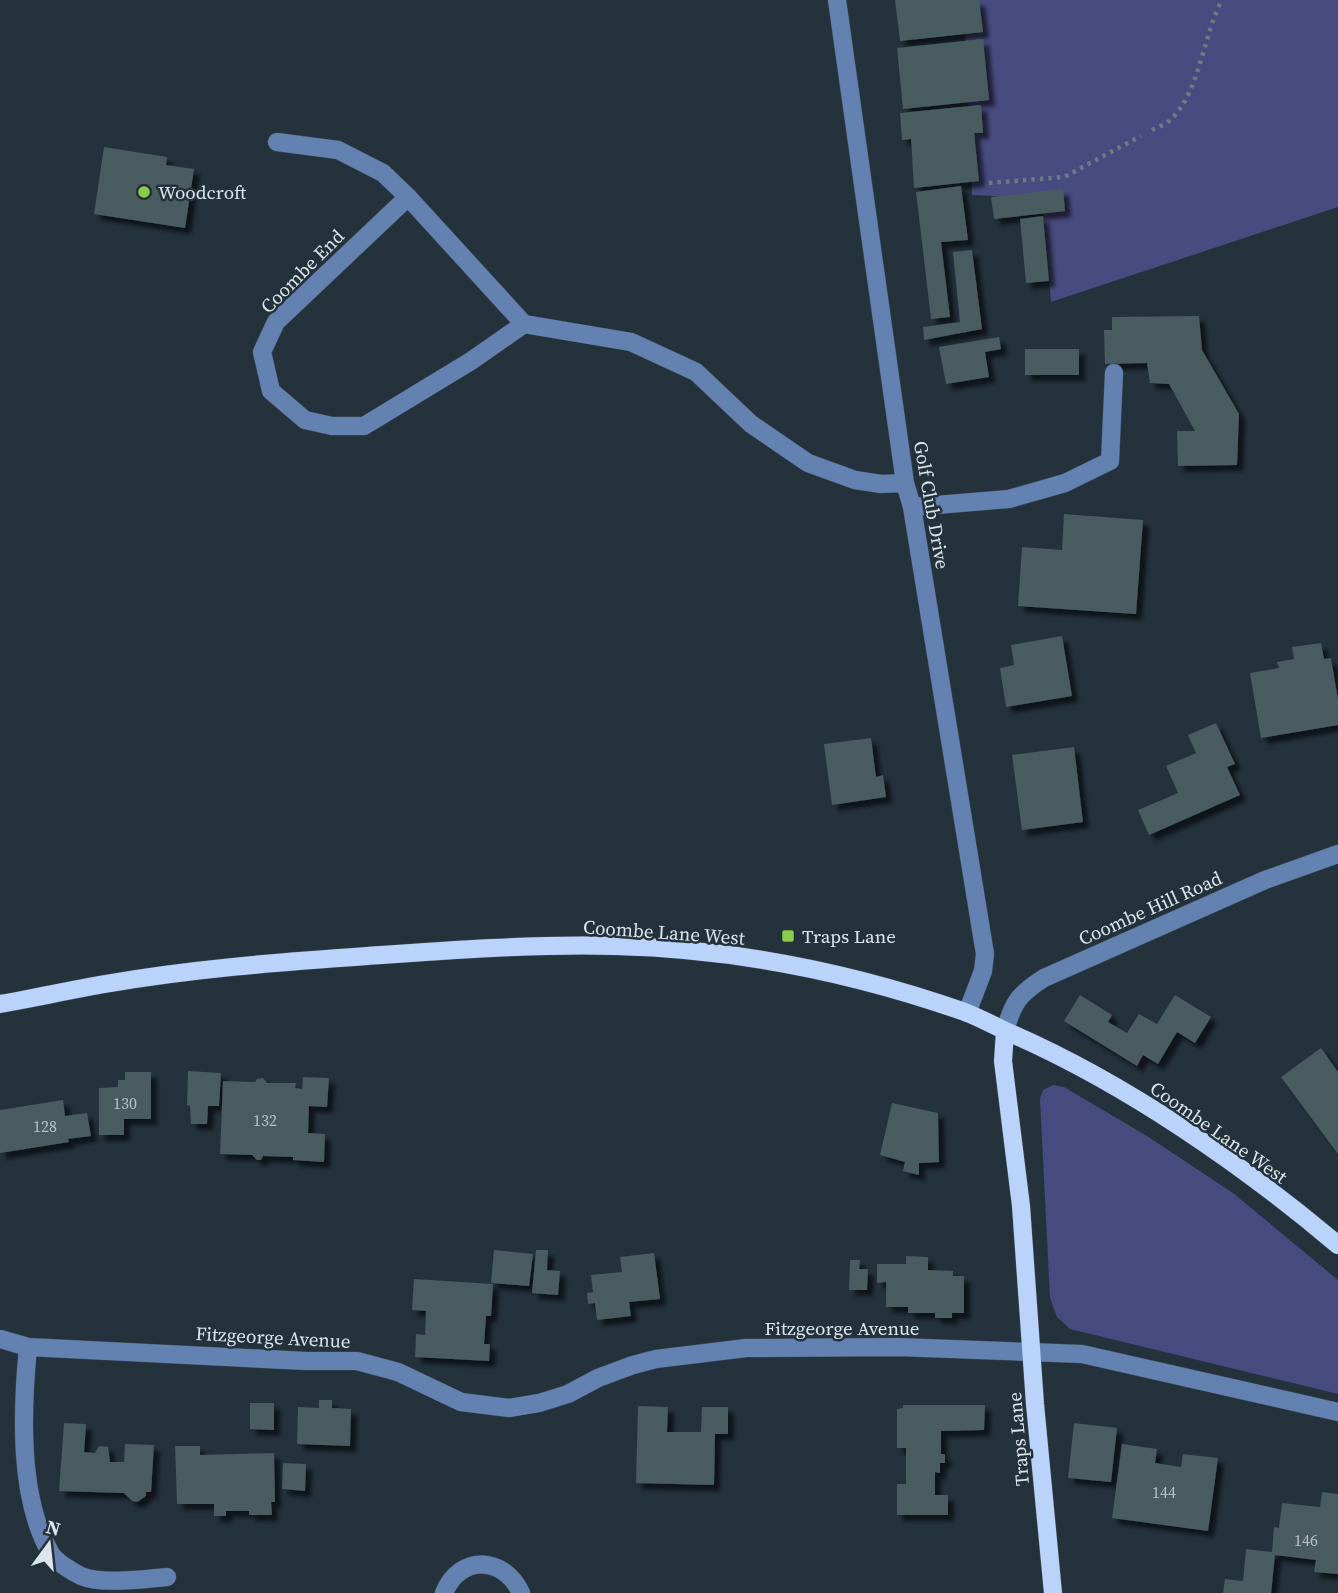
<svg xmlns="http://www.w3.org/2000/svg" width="1338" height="1593" viewBox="0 0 1338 1593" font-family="'Source Serif 4',serif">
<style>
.green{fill:#484b7f}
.building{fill:#485b60;filter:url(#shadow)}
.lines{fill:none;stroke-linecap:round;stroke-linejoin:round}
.minor-casing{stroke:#414f58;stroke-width:19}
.major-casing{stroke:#414f58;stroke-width:19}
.path{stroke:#6e7a83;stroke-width:4.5;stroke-dasharray:3.5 5;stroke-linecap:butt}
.minor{stroke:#6382b2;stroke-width:18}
.major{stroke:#b9d3fb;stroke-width:18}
.poi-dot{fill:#89ce48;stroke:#24323c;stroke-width:2.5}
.labels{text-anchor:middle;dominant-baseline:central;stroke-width:5;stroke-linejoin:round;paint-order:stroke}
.number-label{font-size:16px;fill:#b7c2c8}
.poi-label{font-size:19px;fill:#dce5eb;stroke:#24323c;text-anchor:start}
.street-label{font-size:19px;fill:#dce5eb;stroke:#24323c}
</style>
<defs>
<filter id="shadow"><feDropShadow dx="6" dy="6" stdDeviation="2" flood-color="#0009"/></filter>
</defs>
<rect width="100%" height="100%" fill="#24323c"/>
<path class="green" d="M964 0H1338V207L1051 302 1042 198 972 195Z
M1053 1085 1064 1087 1147 1136 1233 1193 1338 1280V1394L1070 1329 1057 1317 1050 1298 1040 1099 1043 1090Z"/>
<path class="building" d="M895 0H979L983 32 900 41Z
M983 39 989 100 903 109 897 48Z
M981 105 983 133H974L979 181 914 188 911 139 902 140 900 113Z
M104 147 167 157 166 165 194 169 185 228 94 214Z
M961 186 968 240 941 242 950 317 931 319 916 192Z
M1063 189 1065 211 994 219 991 197Z
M1043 216 1049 281 1026 283 1020 219Z
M972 250 982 329 924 340 923 327 960 322 953 252Z
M1199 316 1202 350 1239 414 1237 465 1178 466 1177 431H1195L1169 384 1150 383 1147 363 1105 364 1104 330H1112V317Z
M999 337 1001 349 985 352 989 377 946 384 939 347Z
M1025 349H1079V375H1025Z
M1064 514 1143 520 1136 614 1018 606 1022 547 1062 550Z
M1062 636 1072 696 1006 707 1000 668 1014 665 1011 645Z
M1321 643 1324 659 1331 658 1338 700V725L1261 738 1250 673 1279 668 1277 662 1294 659 1292 647Z
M1216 723 1235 764 1227 767 1240 795 1149 835 1138 810 1178 793 1166 766 1196 753 1188 735Z
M871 738 876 777 883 775 886 797 832 805 824 744Z
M1074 747 1083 822 1022 830 1012 755Z
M1080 995 1112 1015 1108 1022 1127 1033 1139 1014 1157 1024 1175 995 1211 1017 1195 1043 1177 1032 1158 1064 1143 1055 1137 1066 1064 1021Z
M1321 1048 1338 1072V1154L1281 1077Z
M188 1071 221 1073 219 1106H208L207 1124H191L190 1106 187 1105Z
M125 1072H151V1119H124V1135H99V1088L118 1087V1080H125Z
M303 1077 329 1078 327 1107 309 1106 308 1133 325 1134 324 1162 293 1160V1157L263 1156 261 1160H257L252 1155 220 1154 223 1081 255 1082 257 1079 263 1078 267 1083H296L295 1088 302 1089Z
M63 1100 65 1116 87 1113 91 1136 68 1139 69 1142 0 1153V1110Z
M892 1103 938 1113 939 1162 919 1163V1175L903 1171 905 1162 880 1155Z
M494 1250 533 1254 529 1286 491 1283Z
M536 1250H548L547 1270 560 1271 558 1295 532 1293Z
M654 1253 660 1299 629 1302 631 1316 597 1320 595 1303 588 1304 587 1293 593 1292 591 1275 622 1272 620 1257Z
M906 1256 928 1257V1270L953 1271V1276H964V1313H952V1318H935V1313H908V1307H886V1282L877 1283V1264H906Z
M850 1260H860L859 1269H868L867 1290H849Z
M414 1279 493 1284 491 1316H486L484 1344H490L489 1361 415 1357 416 1334 425 1335 426 1311 412 1310Z
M319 1400H332V1408L351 1409 350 1446 297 1444 298 1407 319 1408Z
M250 1403H274V1430L250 1429Z
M903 1405H985L984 1430 941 1431V1454H945V1463H940V1473L935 1472V1495H948V1515H897V1484H906V1448H897V1409L903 1408Z
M638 1406 668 1407 667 1432H701L702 1407H728V1434H715L714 1485 636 1483Z
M64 1423 86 1424 84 1452 95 1453 99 1446 108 1447 110 1462H124L125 1444 154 1445 151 1492H146V1496L137 1502 132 1501 124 1493 59 1491Z
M1074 1423 1117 1428 1111 1482 1068 1478Z
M1122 1444 1157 1449 1155 1463 1181 1467 1183 1454 1218 1458 1208 1531 1112 1518Z
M175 1446H200V1455L274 1453 275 1502H271L272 1515H249V1511H226V1516H214V1504H177Z
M283 1463 306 1464 305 1491 282 1489Z
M1322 1492 1338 1494V1574L1314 1572 1316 1560 1275 1555 1271 1593H1223L1225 1579 1243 1581 1246 1549 1272 1552 1274 1527 1279 1528 1282 1503 1320 1507Z"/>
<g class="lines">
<g class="minor-casing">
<path id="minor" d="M837 0 905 483 912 507 985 954 983 971 967 1013
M277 142 338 150 383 173 408 197
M524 324 408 197 276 322 262 352 271 391 305 420 332 426H364L471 361 524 324 631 342 696 372 751 424 808 463 855 480 881 484 905 483
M912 507 1009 499 1065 483 1110 461 1114 373
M1005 1031C1013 1002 1019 994 1044 978L1265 880 1338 854
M0 1339 28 1347 306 1361H357L398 1372 461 1402 509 1408 539 1403 568 1394 598 1378 633 1365 656 1359 746 1348 898 1347 1082 1354 1338 1412
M28 1347C22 1410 18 1498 51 1554 56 1562 73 1572 81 1576 102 1585 144 1579 167 1577
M444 1593C460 1554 504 1556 521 1593"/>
</g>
<g class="major-casing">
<path id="major" d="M0 1004C35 998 70 990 105 984 191 969 280 962 367 956 450 950 532 944 616 946 734 949 854 973 965 1012 980 1018 995 1026 1010 1033 1125 1083 1242 1164 1338 1245
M1005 1031 1003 1061 1021 1206 1035 1404 1053 1593"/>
</g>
<path class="path" d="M1152 130C1158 127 1167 124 1171 119 1199 94 1204 33 1222 0
M989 183 1064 177 1141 136"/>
<use href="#minor" class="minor"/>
<use href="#major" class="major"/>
</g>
<g class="poi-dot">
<circle cx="144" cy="192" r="7"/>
<rect x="781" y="929" width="14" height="14" rx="3.5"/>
</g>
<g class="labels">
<g class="number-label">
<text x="125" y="1103">130</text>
<text x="265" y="1120">132</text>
<text x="45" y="1126">128</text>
<text x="1164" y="1492">144</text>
<text x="1306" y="1540">146</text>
</g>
<g class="poi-label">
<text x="158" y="192">Woodcroft</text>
<text x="802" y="936">Traps Lane</text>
</g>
<g class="street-label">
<text transform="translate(302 271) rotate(-45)">Coombe End</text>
<text transform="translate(932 505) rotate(80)">Golf Club Drive</text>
<text transform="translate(1150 908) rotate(-24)">Coombe Hill Road</text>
<text transform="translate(664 932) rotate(4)">Coombe Lane West</text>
<text transform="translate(1219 1132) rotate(35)">Coombe Lane West</text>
<text x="842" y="1328">Fitzgeorge Avenue</text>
<text transform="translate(273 1337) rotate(3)">Fitzgeorge Avenue</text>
<text transform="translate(1018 1439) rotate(-95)">Traps Lane</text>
</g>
</g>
<g transform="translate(49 1544) rotate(15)" stroke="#24323c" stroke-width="5" paint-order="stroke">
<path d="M0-5L12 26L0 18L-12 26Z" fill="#dce5eb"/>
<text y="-10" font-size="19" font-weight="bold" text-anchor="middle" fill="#dce5eb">N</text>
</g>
</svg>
